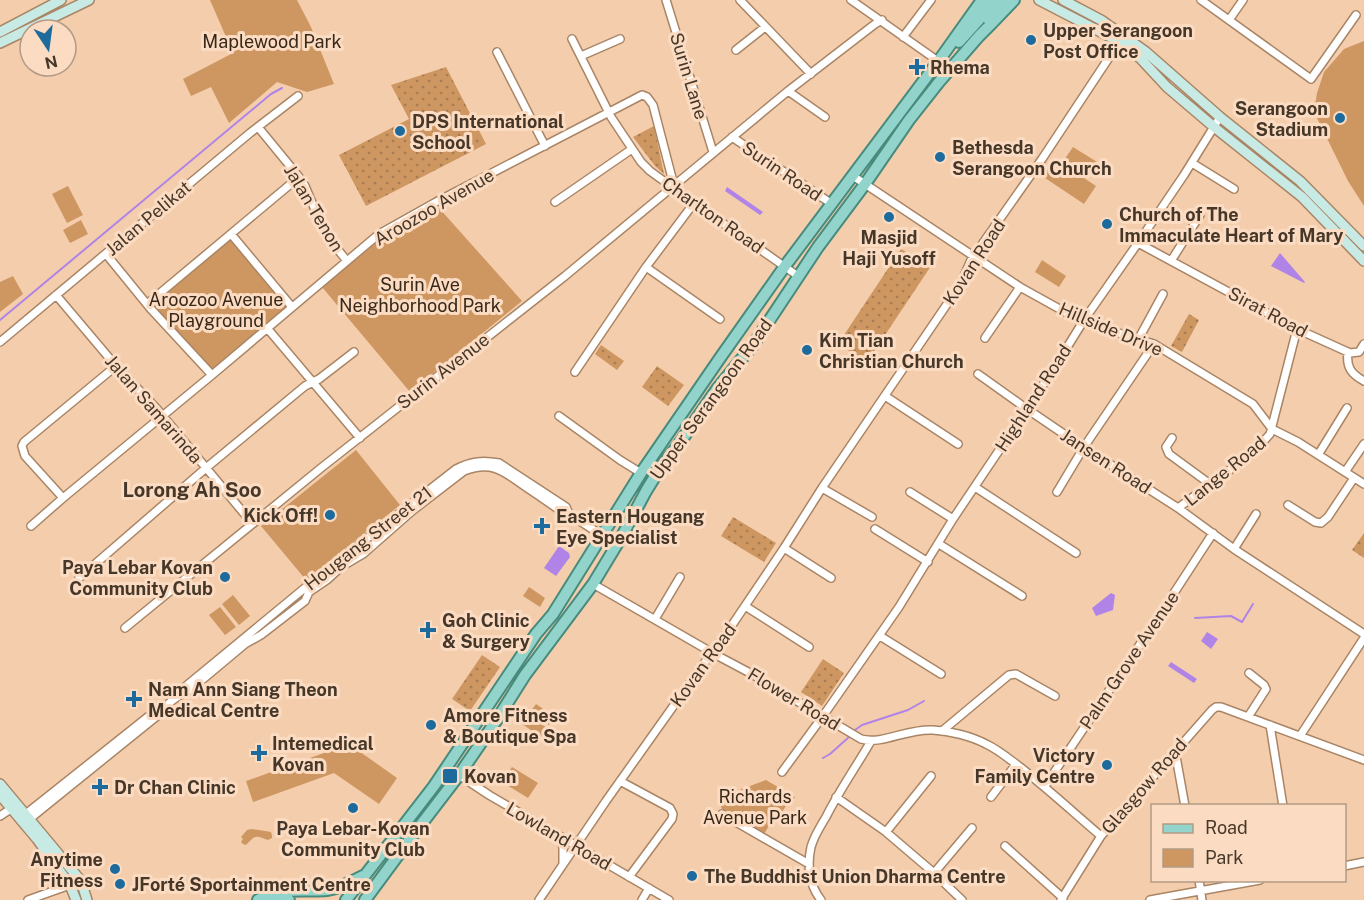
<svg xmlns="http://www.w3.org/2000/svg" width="1364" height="900" viewBox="0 0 1364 900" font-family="'Public Sans',sans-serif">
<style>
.grass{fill:url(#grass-dots)}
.park{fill:#ce9661}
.water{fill:#b084e7}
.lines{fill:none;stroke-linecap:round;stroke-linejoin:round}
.stream{stroke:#b084e7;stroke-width:2}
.street-casing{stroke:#a98566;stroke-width:10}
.secondary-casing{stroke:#a98566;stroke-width:12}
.primary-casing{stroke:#488b7c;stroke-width:14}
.street{stroke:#fff;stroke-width:7}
.secondary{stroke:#c8eae5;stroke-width:9}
.primary{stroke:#92d4cb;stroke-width:10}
.poi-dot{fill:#1d6a9d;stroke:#fbdcc2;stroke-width:2}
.labels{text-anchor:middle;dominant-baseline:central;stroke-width:6;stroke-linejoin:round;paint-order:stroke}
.poi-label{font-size:18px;font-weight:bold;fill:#463729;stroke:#fbdcc2;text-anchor:start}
.park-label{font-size:18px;fill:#382819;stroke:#fbdcc2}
.street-label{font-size:18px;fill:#463729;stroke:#fbdcc2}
.neighbourhood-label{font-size:20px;font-weight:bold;fill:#463729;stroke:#fbdcc2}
</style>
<defs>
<pattern id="grass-dots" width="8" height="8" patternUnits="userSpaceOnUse" patternTransform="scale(1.5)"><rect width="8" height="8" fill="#ce9661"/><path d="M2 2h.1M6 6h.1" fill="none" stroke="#a97b50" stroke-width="1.8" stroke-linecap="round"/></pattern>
</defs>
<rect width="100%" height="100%" fill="#f4ceac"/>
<path class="grass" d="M446 67 486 144 366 206 339 155 409 119 391 85Z
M654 126 664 174 655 166 633 137Z
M901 249 931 266 867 362 838 344Z
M1189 314 1199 320 1182 352 1171 346Z
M601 345 624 361 617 370 595 354Z
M657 366 684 385 668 406 642 387Z
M733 517 776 543 764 562 721 536Z
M1364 533V558L1352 550Z
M482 655 500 667 470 711 452 699Z
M823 659 844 673 822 706 801 692Z"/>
<path class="park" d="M210 0H297L311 27 334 84 307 92 277 82 229 123 211 87 191 96 183 79 233 53Z
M1364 41V206L1348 181 1314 112 1317 93 1324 72 1344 49Z
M1073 147 1097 162 1088 176 1064 160Z
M1054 158 1096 186 1084 204 1042 176Z
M68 186 83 215 67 223 52 194Z
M439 208 522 301 410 392 322 287 381 236Z
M81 220 88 234 70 243 63 230Z
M231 239 288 307 210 371 153 305Z
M1042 260 1066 276 1059 287 1035 272Z
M13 276 23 294 0 312V282Z
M356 450 400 505 306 580 261 526Z
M529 587 545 598 540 607 523 596Z
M233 595 250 616 239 625 222 604Z
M220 607 236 627 225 635 209 615Z
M536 704 555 717 549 725 530 712Z
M528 715 547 728 541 737 522 724Z
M349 744 397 778 379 804 334 773 253 802 246 781Z
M512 767 538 783 528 798 502 782Z
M766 780 795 797 792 800H790L782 812 778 810 763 836 723 812 718 798Z
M252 829 271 832 272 836V838L268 840C254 835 256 835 246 845L243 844 241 842 243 839 241 837 247 830Z"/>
<path class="water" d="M727 187 763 212 760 215 725 191Z
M1280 253 1305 282 1304 283 1271 266Z
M559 546 569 553 570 557 556 576 544 568Z
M1111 593 1115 595 1113 610 1096 616 1092 608Z
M1207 632 1218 639 1211 649 1201 641Z
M1171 662 1197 679 1194 683 1168 666Z"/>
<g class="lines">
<path class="stream" d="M0 320 271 94 282 88
M1195 618 1231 616 1242 622 1253 604
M855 730 862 725 908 710 924 701
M823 758 830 754 849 737"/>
<g class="street-casing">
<path id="street" d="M666 0 713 152
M740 0 811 74
M851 0 938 61
M1201 0 1311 79 1356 15
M1229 20 1243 0
M903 37 931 0
M572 39 611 117 641 162 650 171 694 203 798 276
M736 50 765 27
M497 52 545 146
M581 56 620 39
M788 91 825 117
M258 127 299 177 305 186 321 224 331 241 347 261
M732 137 832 204
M1192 163 1234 189
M853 176 1020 287 1083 322 1154 344 1253 404 1272 429 1298 442 1364 484
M555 202 632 149
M231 234 292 307
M1138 243 1297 329 1350 353 1359 352 1364 344
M106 254 150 308 212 375
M1171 261 1200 215
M646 267 720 319
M56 295 116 366 157 409 252 523
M147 304 299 177
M267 328 360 438
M985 338 1020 287
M1138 340 1163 294
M0 342 250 133 298 96
M1348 352C1346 367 1351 374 1364 381
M575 372 646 267 694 203
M978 374 1027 409 1080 445 1178 508 1234 549 1364 634
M885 396 958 444
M559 416 620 460 641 473
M1172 438 1166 447 1169 454 1210 484
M1318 455 1347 408
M1345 472 1364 444
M975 487 1076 553
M822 488 872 517
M910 492 953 519
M1057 492 1084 447 1154 344
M63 498 25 456 22 446 24 442 116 366
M1288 505 1315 522 1321 523 1328 517 1354 478
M1178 508 1253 453 1270 434 1297 329
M31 526 63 498 212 375 379 234 436 202 642 95 647 97 653 105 672 178V187
M875 529 928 562
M939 544 1022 596
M784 548 831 578
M1234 549 1256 514
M79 578 206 468 305 386 319 379 354 352
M593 584 718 656 750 673 861 739C883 745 908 728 933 730 950 731 971 736 986 744 999 750 1009 759 1020 767 1048 789 1074 813 1101 836
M745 606 809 647
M655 619 680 577
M125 628 321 468 565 276 788 91 875 24 882 20
M880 636 941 674
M180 694 186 686 306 587 324 576 347 554 456 469C471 461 483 460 499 463L566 507 569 514
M1248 717 1266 689 1264 685 1249 673
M1270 725 1283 806
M942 731 1009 675 1016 674 1055 696
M1300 736 1364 638
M1175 751 1185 806
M782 772 823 716 899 607 953 519 1053 370 1084 320 1138 243 1184 175 1220 117
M459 775 489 795 669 900
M620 781 670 808 673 814 672 819 629 877
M1045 786 1161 613 1213 533
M836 797 886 832 934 873 962 900
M991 797 1014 767
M722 814 809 864
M0 816 15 806
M22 817 159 708 165 706
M27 821 162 712C168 701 179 695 190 690L245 644 261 635 305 601 309 592 328 579 341 567 363 554 412 511 464 471C493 460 504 472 526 487 538 495 550 503 562 512L569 514 617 545
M886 832 931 776
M562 837 563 849V863
M1005 846 1063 898
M1344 866 1364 862
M934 873 972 828
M1199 880 1202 900
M28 900 81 881
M539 900 606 801 699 670 722 640 784 548 822 488 960 285 971 260 1042 159 1122 38
M642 900 649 888
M821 900C809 885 807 865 811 847 814 836 820 827 826 817 839 791 856 767 871 741
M1061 900 1101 836 1212 710 1216 707H1221L1364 760
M1150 900 1260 880"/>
</g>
<g class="secondary-casing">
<path id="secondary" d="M1039 0 1120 42 1140 58 1167 87 1214 127 1302 197 1364 261
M1063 0 1101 20 1146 52 1220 117 1300 181 1364 246
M0 32 61 0
M0 43 89 0
M0 784 81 881 87 900
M0 795 37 839 70 885 76 900"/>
</g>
<g class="primary-casing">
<path id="primary" d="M988 19 1003 0
M959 42 978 21 993 0
M258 900C280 886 303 892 327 890 340 888 352 882 363 876
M265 900H289
M346 900 434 786 536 634 553 614 641 473 720 358 785 266 940 59 982 0
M365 900 413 835 459 775 496 721 525 675 593 584 622 536 646 491 659 470 679 444 717 389 753 345 818 247 865 184 909 120 939 82 979 36 992 23 1014 0"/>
</g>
<use href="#street" class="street"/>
<use href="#secondary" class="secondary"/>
<use href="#primary" class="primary"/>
</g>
<g class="poi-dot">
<circle cx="1031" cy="40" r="6"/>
<path d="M914 58h6v6h6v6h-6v6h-6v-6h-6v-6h6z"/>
<circle cx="1340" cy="118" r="6"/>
<circle cx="400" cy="131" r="6"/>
<circle cx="940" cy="157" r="6"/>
<circle cx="889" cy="217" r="6"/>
<circle cx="1107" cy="224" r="6"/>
<circle cx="807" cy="350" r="6"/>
<circle cx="330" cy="515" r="6"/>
<path d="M539 517h6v6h6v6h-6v6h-6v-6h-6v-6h6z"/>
<circle cx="225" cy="577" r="6"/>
<path d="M425 621h6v6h6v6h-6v6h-6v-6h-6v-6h6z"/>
<path d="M131 690h6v6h6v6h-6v6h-6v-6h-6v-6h6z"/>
<circle cx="431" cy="725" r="6"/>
<path d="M256 744h6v6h6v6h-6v6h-6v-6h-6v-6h6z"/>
<circle cx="1107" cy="765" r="6"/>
<rect x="442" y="768" width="16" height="16" rx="3"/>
<path d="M97 778h6v6h6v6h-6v6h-6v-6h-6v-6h6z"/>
<circle cx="353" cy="808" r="6"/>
<circle cx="115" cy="869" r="6"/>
<circle cx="692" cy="876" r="6"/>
<circle cx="120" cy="884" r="6"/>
</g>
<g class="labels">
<g class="poi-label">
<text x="1043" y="30">Upper Serangoon<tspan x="1043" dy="21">Post Office</tspan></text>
<text x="930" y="67">Rhema</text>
<text x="1328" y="108" text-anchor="end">Serangoon<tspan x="1328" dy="21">Stadium</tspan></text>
<text x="412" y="121">DPS International<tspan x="412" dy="21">School</tspan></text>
<text x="952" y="147">Bethesda<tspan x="952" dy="21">Serangoon Church</tspan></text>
<text x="1119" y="214">Church of The<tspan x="1119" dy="21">Immaculate Heart of Mary</tspan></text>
<text x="889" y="237" text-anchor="middle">Masjid<tspan x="889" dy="21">Haji Yusoff</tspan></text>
<text x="819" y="340">Kim Tian<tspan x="819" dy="21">Christian Church</tspan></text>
<text x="318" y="515" text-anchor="end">Kick Off!</text>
<text x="556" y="516">Eastern Hougang<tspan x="556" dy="21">Eye Specialist</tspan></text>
<text x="213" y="567" text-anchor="end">Paya Lebar Kovan<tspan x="213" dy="21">Community Club</tspan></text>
<text x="442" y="620">Goh Clinic<tspan x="442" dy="21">&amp; Surgery</tspan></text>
<text x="148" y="689">Nam Ann Siang Theon<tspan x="148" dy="21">Medical Centre</tspan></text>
<text x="443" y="715">Amore Fitness<tspan x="443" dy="21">&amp; Boutique Spa</tspan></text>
<text x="272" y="743">Intemedical<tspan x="272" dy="21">Kovan</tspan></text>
<text x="1095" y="755" text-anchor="end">Victory<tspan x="1095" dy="21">Family Centre</tspan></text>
<text x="464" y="776">Kovan</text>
<text x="114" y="787">Dr Chan Clinic</text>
<text x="353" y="828" text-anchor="middle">Paya Lebar-Kovan<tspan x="353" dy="21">Community Club</tspan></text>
<text x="103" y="859" text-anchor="end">Anytime<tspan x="103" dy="21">Fitness</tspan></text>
<text x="704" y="876">The Buddhist Union Dharma Centre</text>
<text x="132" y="884">JForté Sportainment Centre</text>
</g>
<g class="park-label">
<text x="272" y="41">Maplewood Park</text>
<text x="420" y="284">Surin Ave<tspan x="420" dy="21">Neighborhood Park</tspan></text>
<text x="216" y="299">Aroozoo Avenue<tspan x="216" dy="21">Playground</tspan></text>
<text x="755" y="796">Richards<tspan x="755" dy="21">Avenue Park</tspan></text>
</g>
<g class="street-label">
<text transform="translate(689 76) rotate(73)">Surin Lane</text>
<text transform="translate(782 171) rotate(34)">Surin Road</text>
<text transform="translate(434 207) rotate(-30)">Aroozoo Avenue</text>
<text transform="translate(314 208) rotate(59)">Jalan Tenon</text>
<text transform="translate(713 215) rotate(35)">Charlton Road</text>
<text transform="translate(148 218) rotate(-40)">Jalan Pelikat</text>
<text transform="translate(974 262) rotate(-57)">Kovan Road</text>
<text transform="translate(1268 312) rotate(28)">Sirat Road</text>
<text transform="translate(1111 329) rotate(23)">Hillside Drive</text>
<text transform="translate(443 371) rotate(-38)">Surin Avenue</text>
<text transform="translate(1033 398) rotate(-57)">Highland Road</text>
<text transform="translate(711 399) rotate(-54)">Upper Serangoon Road</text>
<text transform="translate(154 409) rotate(49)">Jalan Samarinda</text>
<text transform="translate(1106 461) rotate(33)">Jansen Road</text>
<text transform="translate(1225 471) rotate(-39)">Lange Road</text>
<text transform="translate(368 538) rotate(-38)">Hougang Street 21</text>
<text transform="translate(1129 660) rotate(-56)">Palm Grove Avenue</text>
<text transform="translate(703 665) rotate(-54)">Kovan Road</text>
<text transform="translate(794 699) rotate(31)">Flower Road</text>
<text transform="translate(1144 786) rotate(-49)">Glasgow Road</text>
<text transform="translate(559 836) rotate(30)">Lowland Road</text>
</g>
<g class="neighbourhood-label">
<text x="192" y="490">Lorong Ah Soo</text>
</g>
</g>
<rect x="1151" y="804" width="195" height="78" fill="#fbdcc2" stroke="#b39a85" stroke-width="1.5"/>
<rect x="1163" y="824" width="30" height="9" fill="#92d4cb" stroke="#b39a85" stroke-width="1.5"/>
<text x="1205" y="834" font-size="18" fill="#463729">Road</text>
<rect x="1163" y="849" width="30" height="18" fill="#ce9661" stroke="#b39a85" stroke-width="1.5"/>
<text x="1205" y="864" font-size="18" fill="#463729">Park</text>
<g transform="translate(48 48) rotate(167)"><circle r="28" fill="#fbdcc2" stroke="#b39a85" stroke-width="1.5"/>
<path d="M0-4.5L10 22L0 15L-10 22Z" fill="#1d6a9d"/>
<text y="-9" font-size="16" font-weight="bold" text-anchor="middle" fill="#463729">N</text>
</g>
</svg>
